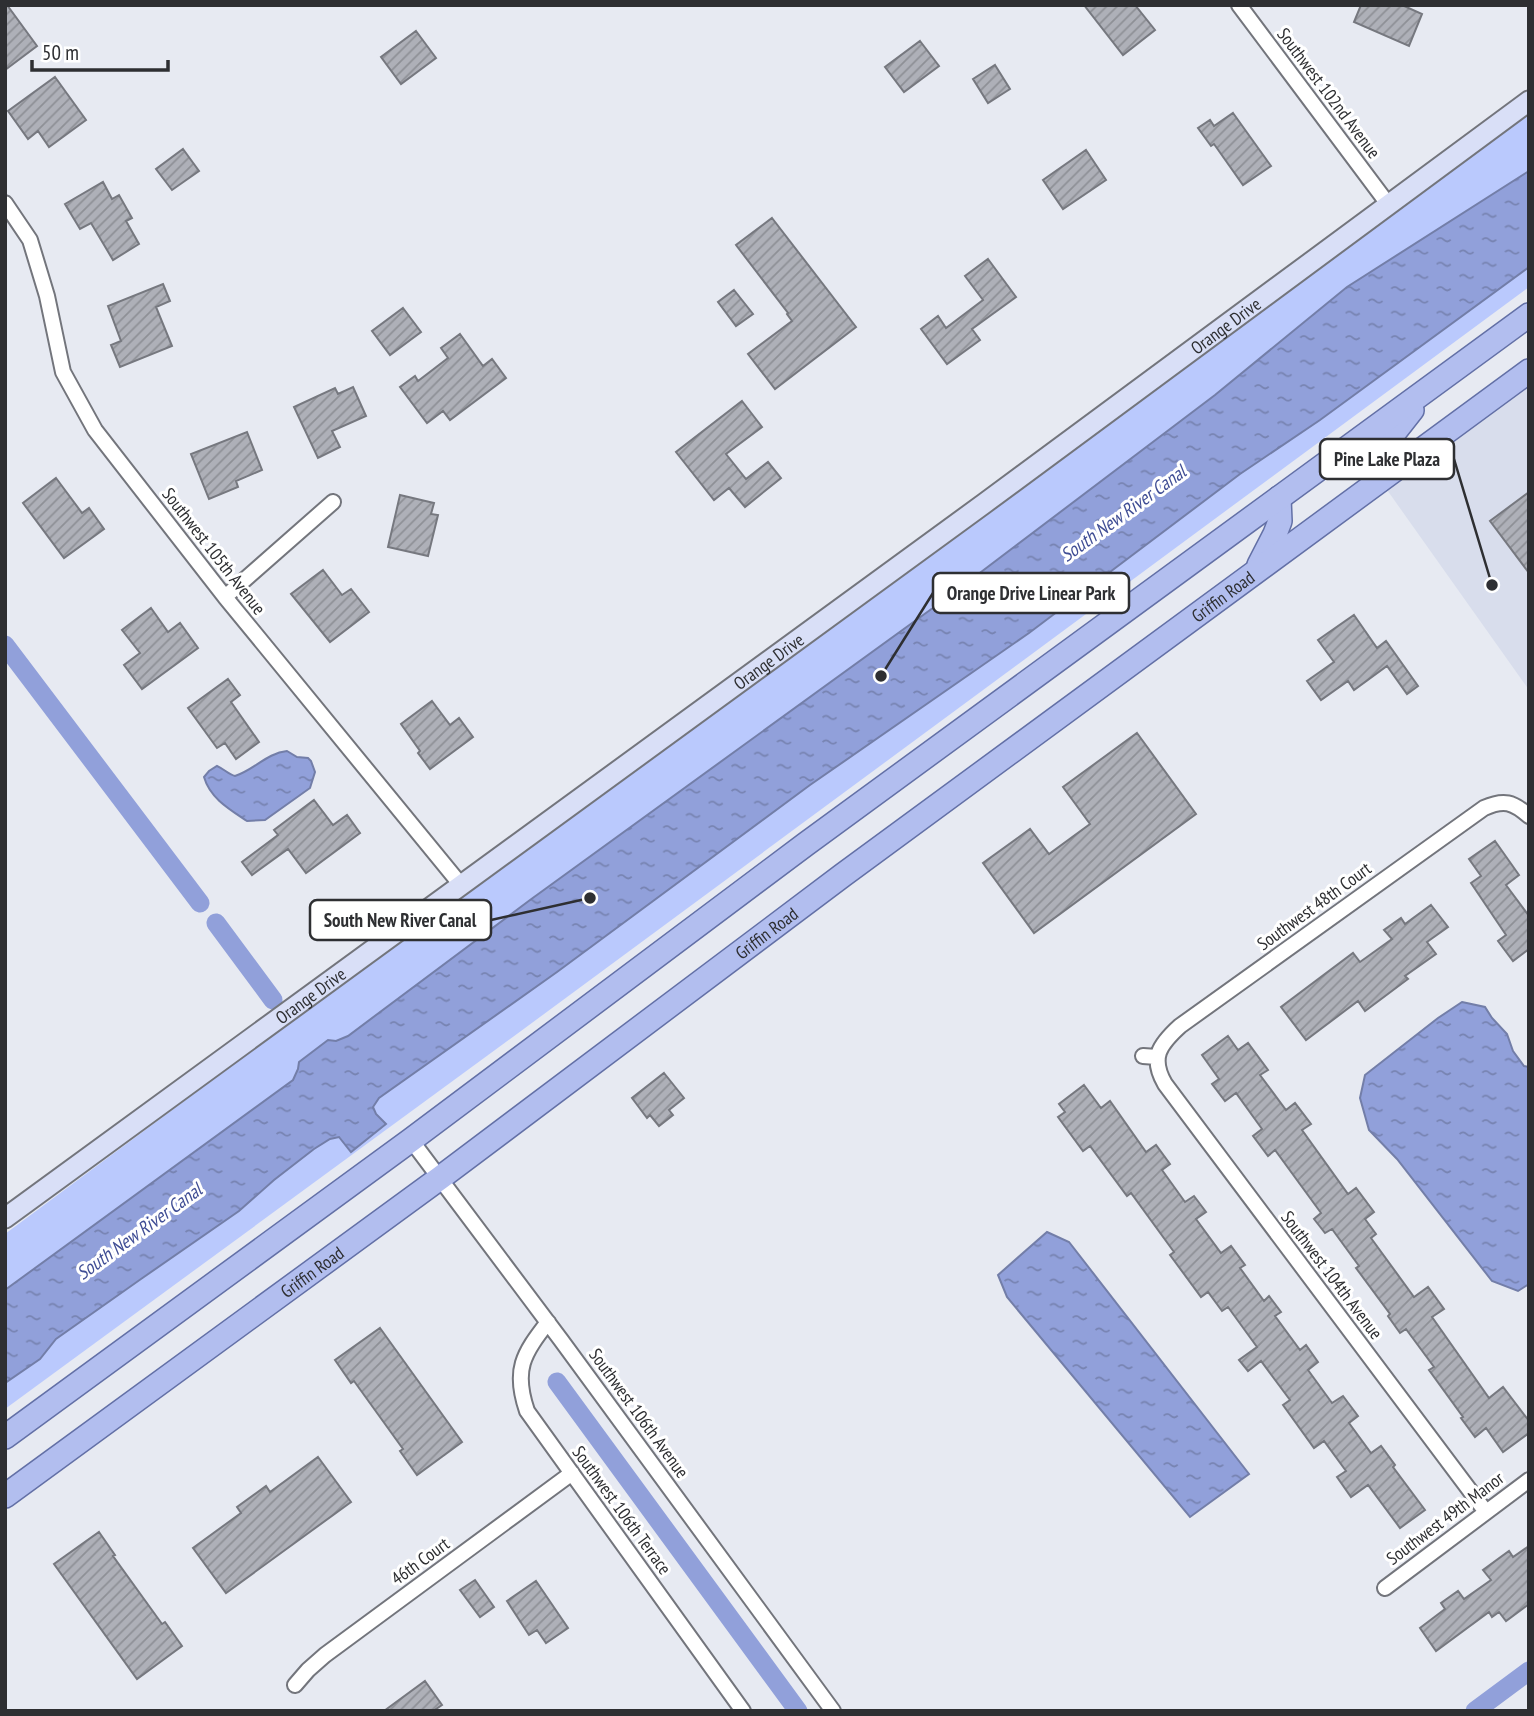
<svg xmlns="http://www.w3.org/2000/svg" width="1534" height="1716" viewBox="0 0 1534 1716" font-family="'PT Sans Narrow',sans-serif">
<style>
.built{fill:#d8ddec}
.park{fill:#bac9fd}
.water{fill:url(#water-ripples);stroke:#737ea8;stroke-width:2}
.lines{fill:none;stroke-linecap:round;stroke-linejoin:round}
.canal{stroke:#91a0da;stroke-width:19}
.building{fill:url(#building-hatch);stroke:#76787f;stroke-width:2}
.street-casing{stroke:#73757c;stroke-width:18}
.secondary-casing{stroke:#73757c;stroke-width:23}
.primary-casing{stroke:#6370a6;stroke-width:26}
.street{stroke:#fff;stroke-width:14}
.secondary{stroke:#d9dff7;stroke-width:19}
.primary{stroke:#b2beef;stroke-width:23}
.labels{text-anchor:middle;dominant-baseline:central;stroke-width:6;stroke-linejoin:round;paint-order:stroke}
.street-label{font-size:18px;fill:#2e2f32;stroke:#fff}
.water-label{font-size:19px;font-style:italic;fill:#404e95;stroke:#fff}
.leader{fill:none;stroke:#2e2f32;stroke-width:2.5}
.callout-dot{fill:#2e2f32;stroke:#fff;stroke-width:2.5}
.callout{fill:#fff;stroke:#2e2f32;stroke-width:2.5}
.callout-label{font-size:19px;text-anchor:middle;font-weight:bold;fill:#2e2f32}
</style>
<defs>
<pattern id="water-ripples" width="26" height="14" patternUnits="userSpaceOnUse" patternTransform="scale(1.75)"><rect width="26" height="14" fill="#91a0da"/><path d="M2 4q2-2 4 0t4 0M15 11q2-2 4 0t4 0" fill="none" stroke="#7783b1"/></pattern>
<pattern id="building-hatch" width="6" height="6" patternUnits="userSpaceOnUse" patternTransform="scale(1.75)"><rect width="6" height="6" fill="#aeb0b8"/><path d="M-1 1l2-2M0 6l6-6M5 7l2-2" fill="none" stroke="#8e9096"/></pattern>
</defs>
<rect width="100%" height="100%" fill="#e7eaf2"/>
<path class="built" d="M1529 379V690L1380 480Z"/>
<path class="park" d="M1529 112V287L521 1031 5 1409V1234L521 851Z"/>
<path class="water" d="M1529 171V267L1320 420 1240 474 1029 633 810 785 557 972 379 1098 373 1107 376 1114 386 1124 351 1152 339 1137 330 1139 314 1149 274 1180 239 1211 141 1279 56 1339 40 1359 5 1383V1290L293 1080 298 1069 299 1062 328 1040 336 1041 348 1036 530 900 948 597 1215 395 1347 287Z
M287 751 297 757 308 758 311 761 315 772 310 788 265 820 247 821C229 809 210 798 204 777L209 771 217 766C224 769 228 774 235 776 254 770 267 753 287 751Z
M1462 1002 1485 1007 1492 1018 1507 1034 1513 1051 1524 1066 1529 1067V1284L1518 1291 1492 1281 1397 1159 1369 1130 1360 1098 1365 1075 1438 1018Z
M1047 1232 1069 1242 1249 1474 1190 1517 1007 1297 998 1275Z"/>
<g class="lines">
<path class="canal" d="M5 645 200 903
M216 923 273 1000
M557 1382 798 1711
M1475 1711 1529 1671"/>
</g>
<path class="building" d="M5 5H7L37 46 5 70Z
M1084 5H1135L1155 30 1123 55Z
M1361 5H1402L1422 14 1409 46 1354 22Z
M416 31 436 58 401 84 381 57Z
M920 41 939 66 904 92 885 67Z
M995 65 1010 89 988 103 973 79Z
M55 77 86 120 49 147 38 131 28 139 8 111Z
M1233 113 1271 166 1243 185 1214 144 1211 146 1198 128 1210 120 1214 126Z
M183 149 199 171 172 190 156 169Z
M1086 150 1106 180 1063 209 1043 180Z
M103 182 112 199 119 195 132 218 126 221 139 244 113 260 91 223 80 229 65 204Z
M772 218 856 327 775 389 748 354 792 321 787 314 788 313 736 245Z
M988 259 1016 297 972 329 980 340 947 364 921 329 938 316 946 328 983 300 965 276Z
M163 284 170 301 156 307 172 346 120 367 111 345 121 341 108 306Z
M734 290 753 314 736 326 718 302Z
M403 308 421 332 390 355 372 331Z
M460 334 483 366 492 359 506 378 450 420 443 411 427 423 400 387 415 376 418 381 448 358 441 348Z
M353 387 366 416 332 431 340 447 318 458 294 407 335 388 338 394Z
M742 401 762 427 726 454 746 479 768 462 781 478 745 507 729 488 714 500 676 452Z
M247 432 262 470 236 481 238 487 209 499 191 454Z
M56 478 82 513 89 508 104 529 64 558 23 503Z
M1529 492V573L1490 521Z
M400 495 434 503 431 514 438 515 428 556 388 547Z
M323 570 342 595 351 589 369 612 330 642 291 594Z
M151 608 168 632 180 623 198 648 142 689 124 665 140 653 122 630Z
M1354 615 1377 648 1386 641 1418 686 1407 694 1387 666 1354 690 1348 681 1321 700 1307 681 1334 662 1318 640Z
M228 679 240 695 231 702 259 742 236 759 225 743 217 748 188 708Z
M432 701 450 725 459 718 473 737 430 769 418 753 420 751 401 724Z
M1137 733 1196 814 1034 933 983 863 1030 829 1049 854 1090 824 1063 787Z
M314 800 333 825 347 815 360 833 306 873 288 849 252 875 242 862 278 835 274 830Z
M1495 841 1519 875 1506 885 1529 916V949L1513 961 1498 941 1506 935 1471 883 1481 876 1469 859Z
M1431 905 1448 927 1427 942 1436 954 1405 976 1408 979 1365 1011 1358 1001 1306 1040 1281 1007 1353 953 1360 962 1392 939 1384 930 1401 918 1405 924Z
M1228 1036 1238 1050 1248 1043 1268 1070 1260 1075 1286 1110 1295 1103 1311 1124 1302 1130 1348 1194 1356 1188 1374 1212 1365 1219 1376 1234 1371 1238 1414 1297 1428 1287 1444 1309 1432 1317 1489 1398 1503 1387 1529 1421V1433L1503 1452 1486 1428 1475 1437 1461 1418 1463 1417 1429 1370 1434 1367 1406 1329 1400 1333 1388 1316 1390 1314 1356 1268 1359 1266 1332 1229 1325 1233 1314 1219 1321 1213 1275 1150 1268 1156 1253 1136 1262 1129 1236 1093 1225 1101 1212 1084 1219 1079 1202 1055Z
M664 1073 684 1098 669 1110 673 1115 659 1126 650 1115 647 1118 632 1098Z
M1084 1085 1101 1108 1110 1101 1146 1152 1156 1145 1170 1164 1162 1170 1185 1202 1194 1196 1206 1212 1196 1219 1221 1253 1231 1246 1245 1265 1240 1268 1264 1301 1269 1296 1281 1312 1275 1316 1300 1350 1306 1345 1318 1362 1308 1370 1332 1403 1343 1396 1358 1416 1349 1423 1371 1453 1381 1446 1395 1465 1393 1467 1425 1510 1400 1528 1368 1485 1351 1497 1337 1477 1346 1471 1324 1441 1314 1448 1283 1405 1290 1400 1261 1361 1248 1371 1239 1360 1257 1347 1228 1307 1222 1311 1208 1292 1201 1297 1170 1255 1174 1252 1131 1193 1127 1196 1090 1146 1083 1151 1058 1117 1065 1112 1059 1104Z
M380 1328 462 1442 417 1475 400 1451 403 1449 354 1381 351 1383 335 1360Z
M318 1457 351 1502 226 1593 193 1548 241 1513 237 1507 266 1486 270 1492Z
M99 1532 115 1555 113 1556 162 1624 165 1622 182 1646 137 1679 54 1564Z
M1529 1546V1604L1506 1621 1499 1612 1492 1617 1489 1612 1436 1651 1420 1628 1445 1609 1441 1603 1458 1591 1464 1599 1491 1580 1483 1570 1509 1551 1513 1557Z
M475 1580 494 1607 480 1617 460 1590Z
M536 1581 568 1628 546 1643 537 1630 529 1635 507 1601Z
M425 1681 442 1705 433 1711H384Z"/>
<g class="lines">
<g class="street-casing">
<path id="street" d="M1239 5 1388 204
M5 203 30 240 47 296 63 372 95 430 225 597 461 885
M225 597 333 502
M1143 1056 1157 1057
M411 1140 561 1340 833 1711
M548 1322C523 1354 513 1370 527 1411L743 1711
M1486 1512 1165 1084C1150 1058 1159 1045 1180 1026L1484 808C1504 799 1513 802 1529 816
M1385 1588 1529 1480
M295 1685 308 1670 325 1655 572 1473"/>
</g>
<g class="secondary-casing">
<g id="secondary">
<path id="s1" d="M5 1218 985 503 1529 101"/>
</g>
</g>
<g class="primary-casing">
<g id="primary">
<path d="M1380 480 1376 467 1379 452 1412 410"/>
<path d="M1259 565 1275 534 1280 521 1279 498"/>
<path d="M5 1437 411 1140 806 844 1529 315"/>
<path id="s2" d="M5 1496 440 1178 843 875 1529 371"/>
</g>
</g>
<use href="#street" class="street"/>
<use href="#secondary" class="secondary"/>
<use href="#primary" class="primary"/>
</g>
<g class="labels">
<g class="street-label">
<text transform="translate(1329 93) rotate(53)">Southwest 102nd Avenue</text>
<text stroke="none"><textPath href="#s1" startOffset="1512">Orange Drive</textPath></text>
<text transform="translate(214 551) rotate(52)">Southwest 105th Avenue</text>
<text stroke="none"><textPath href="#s2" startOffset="1514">Griffin Road</textPath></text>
<text stroke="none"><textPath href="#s1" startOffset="945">Orange Drive</textPath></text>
<text transform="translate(1314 906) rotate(-36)">Southwest 48th Court</text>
<text stroke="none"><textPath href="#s2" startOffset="947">Griffin Road</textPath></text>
<text stroke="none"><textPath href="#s1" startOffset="378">Orange Drive</textPath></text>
<text stroke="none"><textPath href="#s2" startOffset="380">Griffin Road</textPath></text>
<text transform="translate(1332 1275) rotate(53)">Southwest 104th Avenue</text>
<text transform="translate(639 1413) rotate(54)">Southwest 106th Avenue</text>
<text transform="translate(622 1510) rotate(54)">Southwest 106th Terrace</text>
<text transform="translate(1445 1518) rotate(-37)">Southwest 49th Manor</text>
<text transform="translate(420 1561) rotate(-36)">46th Court</text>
</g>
<g class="water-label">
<text transform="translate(1123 513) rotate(-36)">South New River Canal</text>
<text transform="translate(139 1231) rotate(-36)">South New River Canal</text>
</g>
</g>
<path class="leader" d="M1492 585L1454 459M881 676L933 593M590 898L491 920"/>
<g class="callout-dot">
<circle cx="1492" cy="585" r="7"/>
<circle cx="881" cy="676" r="7"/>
<circle cx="590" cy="898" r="7"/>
</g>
<g class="callout">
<rect x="1320" y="439" width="134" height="40" rx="7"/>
<rect x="933" y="573" width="196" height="40" rx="7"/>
<rect x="310" y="900" width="181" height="40" rx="7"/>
</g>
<g class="callout-label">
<text x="1387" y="466">Pine Lake Plaza</text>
<text x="1031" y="600">Orange Drive Linear Park</text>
<text x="400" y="927">South New River Canal</text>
</g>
<rect width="1534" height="1716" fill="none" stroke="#2e2f32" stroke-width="14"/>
<path d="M32 60v10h136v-10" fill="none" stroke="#2e2f32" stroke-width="3.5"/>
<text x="42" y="60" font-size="21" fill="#2e2f32" stroke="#ffffff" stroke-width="5" paint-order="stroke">50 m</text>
</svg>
